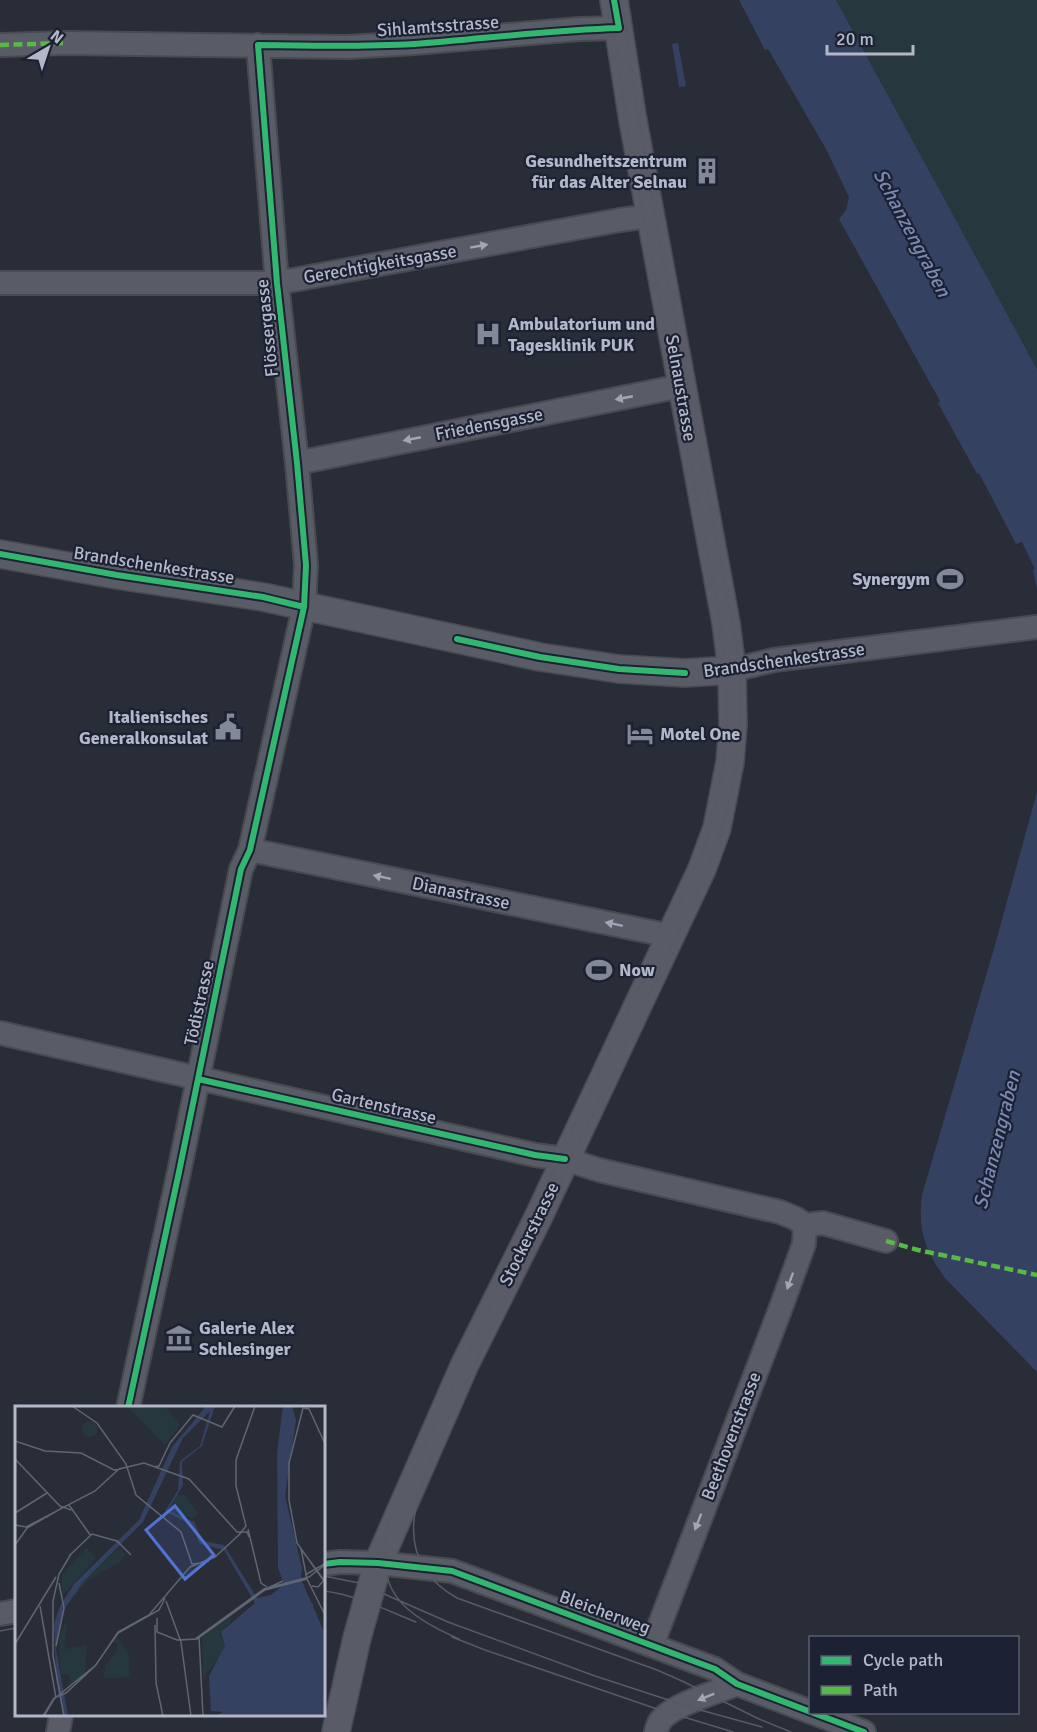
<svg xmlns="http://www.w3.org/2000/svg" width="1037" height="1732" viewBox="0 0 1037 1732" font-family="Signika,sans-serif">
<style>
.green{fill:#26373e}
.water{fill:#354161}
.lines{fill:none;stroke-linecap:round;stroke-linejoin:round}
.minor-casing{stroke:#474a52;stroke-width:26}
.tertiary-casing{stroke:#474a52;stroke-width:30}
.minor{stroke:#595c66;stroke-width:22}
.tertiary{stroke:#595c66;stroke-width:27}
.tram{stroke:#585a64;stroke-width:1.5}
.quiet{stroke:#58b947;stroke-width:4.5;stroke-dasharray:9 4.5;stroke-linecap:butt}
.cycleway-casing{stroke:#1c2233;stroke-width:10}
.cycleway{stroke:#33b770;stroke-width:6}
.oneway{fill:#a1a6b5}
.labels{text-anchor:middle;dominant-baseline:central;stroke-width:4.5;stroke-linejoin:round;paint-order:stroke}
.street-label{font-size:18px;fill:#b3b8c9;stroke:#1c2233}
.poi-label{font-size:18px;font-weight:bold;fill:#b3b8c9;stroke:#1c2233;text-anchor:start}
.water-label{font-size:20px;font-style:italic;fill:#7a89b2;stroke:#1c2233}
.inset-river{fill:none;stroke:#354161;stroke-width:3}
.inset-road{fill:none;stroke:#606572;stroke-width:1.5}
.view{fill:#5273d3;fill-opacity:0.15;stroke:#5273d3;stroke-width:3}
.inset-edge{fill:none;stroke:#b3b8c9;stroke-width:3}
</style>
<rect width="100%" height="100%" fill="#292d38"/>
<path class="green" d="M836 0H1037V369Z"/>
<path class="water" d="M739 0H836L1037 369V589L1033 570 1035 569 1022 542 1016 544 979 473 977 474 938 403 940 401 839 219 846 210 849 197 826 149 768 49 765 50Z
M678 43 686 86 679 87 672 44Z
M1037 792V1372L945 1278C924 1249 918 1231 922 1195L995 945Z"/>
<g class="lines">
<g class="minor-casing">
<path id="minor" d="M0 45 66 43 348 47 414 43 580 29 619 28
M0 283H277L620 220 650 216
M297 463 681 386
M732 670 774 660 1037 627
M250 850 671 936
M0 1033 535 1155 565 1159 599 1170 780 1212 795 1218 805 1225 823 1223 886 1241
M128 1408 179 1172 241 869 250 850 304 607 306 565 297 463 277 283 258 45
M324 1564 340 1562 378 1563 452 1571 715 1669 737 1684 864 1732
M0 1614 16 1611
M652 1645 780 1310 804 1244 805 1225
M58 1732 61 1716
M656 1732C657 1727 658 1723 662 1719 674 1704 718 1692 737 1684"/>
</g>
<g class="tertiary-casing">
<path id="tertiary" d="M0 554 117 575 263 597 540 657 619 669 685 673 732 670
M336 1732 357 1638 378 1563 465 1364 537 1220 702 869 717 828 730 762 733 725 732 670 726 623 633 121 614 0"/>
</g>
<use href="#minor" class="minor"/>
<use href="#tertiary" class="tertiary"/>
<path class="tram" d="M622 0 635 97 652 199 738 653C745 733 737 794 708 869L441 1435C417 1493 387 1558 457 1598L657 1670 682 1681 759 1719 791 1732
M324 1576 359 1583 448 1622 595 1676 693 1708 762 1727
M324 1591C356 1595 386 1610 416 1622
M0 1619 16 1617
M0 1631 16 1628
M452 1637 485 1650 654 1708 733 1732
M459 1639C402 1614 371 1588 389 1522L687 887C693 872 700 858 705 844 731 767 731 698 720 619L629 138 610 0"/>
<path class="quiet" d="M0 45 66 43
M886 1241 918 1250 1037 1275"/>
<g class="cycleway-casing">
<path id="cycleway" d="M0 554 117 575 263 597 304 607
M457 639 540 657 619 669 685 673
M198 1079 535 1155 565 1159
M128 1408 179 1172 241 869 250 850 304 607 306 565 297 463 277 283 258 45C310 46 362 47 414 44 482 39 550 30 619 28L614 0
M324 1564 340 1562 378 1563 452 1571 715 1669 737 1684 864 1732"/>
</g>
<use href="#cycleway" class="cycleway"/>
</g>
<defs><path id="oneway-solid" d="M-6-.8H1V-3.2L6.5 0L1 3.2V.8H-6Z" transform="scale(1.5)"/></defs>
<g class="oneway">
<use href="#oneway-solid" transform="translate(479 246) rotate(-10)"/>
<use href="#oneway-solid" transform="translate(624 398) rotate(169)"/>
<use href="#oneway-solid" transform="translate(412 439) rotate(169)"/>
<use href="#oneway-solid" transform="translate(382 877) rotate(-168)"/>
<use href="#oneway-solid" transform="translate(614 924) rotate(-168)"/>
<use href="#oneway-solid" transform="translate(790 1281) rotate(110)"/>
<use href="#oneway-solid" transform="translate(698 1522) rotate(111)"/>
<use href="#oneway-solid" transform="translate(706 1697) rotate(158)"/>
</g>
<defs>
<g id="building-bare" transform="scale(2.07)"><path d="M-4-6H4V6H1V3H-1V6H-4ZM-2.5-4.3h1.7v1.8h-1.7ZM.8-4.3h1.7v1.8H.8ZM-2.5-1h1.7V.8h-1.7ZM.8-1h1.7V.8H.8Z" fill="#838796" stroke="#1c2233" stroke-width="2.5" paint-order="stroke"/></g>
<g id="hospital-bare" transform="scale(2.07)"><path d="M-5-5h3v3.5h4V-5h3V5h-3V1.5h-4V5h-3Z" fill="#838796" stroke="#1c2233" stroke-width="2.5" paint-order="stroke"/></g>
<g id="stadium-bare" transform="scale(2.07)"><path d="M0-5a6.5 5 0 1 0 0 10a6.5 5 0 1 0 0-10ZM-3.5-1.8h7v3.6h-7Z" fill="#838796" stroke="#1c2233" stroke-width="2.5" paint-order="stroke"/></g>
<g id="civic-bare" transform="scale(2.07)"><path d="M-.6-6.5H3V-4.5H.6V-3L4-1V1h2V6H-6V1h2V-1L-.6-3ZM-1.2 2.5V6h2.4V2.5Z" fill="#838796" stroke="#1c2233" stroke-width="2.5" paint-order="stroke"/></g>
<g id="hotel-bare" transform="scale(2.07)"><path d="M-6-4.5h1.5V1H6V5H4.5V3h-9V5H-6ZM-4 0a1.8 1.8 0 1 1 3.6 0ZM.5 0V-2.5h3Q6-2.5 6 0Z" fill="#838796" stroke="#1c2233" stroke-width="2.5" paint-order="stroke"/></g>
<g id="museum-bare" transform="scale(2.07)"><path d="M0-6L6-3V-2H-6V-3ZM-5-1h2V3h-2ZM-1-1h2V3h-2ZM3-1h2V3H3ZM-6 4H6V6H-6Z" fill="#838796" stroke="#1c2233" stroke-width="2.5" paint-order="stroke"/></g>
</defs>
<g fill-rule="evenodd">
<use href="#building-bare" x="707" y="171"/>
<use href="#hospital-bare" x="488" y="334"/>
<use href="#stadium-bare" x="950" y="579"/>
<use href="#civic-bare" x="228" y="727"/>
<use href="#hotel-bare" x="640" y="734"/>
<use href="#stadium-bare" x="599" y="970"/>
<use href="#museum-bare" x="179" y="1338"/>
</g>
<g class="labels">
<g class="street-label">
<text transform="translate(438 26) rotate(-4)">Sihlamtsstrasse</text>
<text transform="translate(380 264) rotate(-10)">Gerechtigkeitsgasse</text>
<text transform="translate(267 328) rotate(-96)">Flössergasse</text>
<text transform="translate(681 388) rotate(80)">Selnaustrasse</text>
<text transform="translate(489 424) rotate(-11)">Friedensgasse</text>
<text transform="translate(154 565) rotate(9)">Brandschenkestrasse</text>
<text transform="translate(784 660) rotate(-8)">Brandschenkestrasse</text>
<text transform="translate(461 893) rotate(12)">Dianastrasse</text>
<text transform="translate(199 1003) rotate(-78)">Tödistrasse</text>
<text transform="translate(384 1106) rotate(13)">Gartenstrasse</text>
<text transform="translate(529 1234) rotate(-64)">Stockerstrasse</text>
<text transform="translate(731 1436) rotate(-69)">Beethovenstrasse</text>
<text transform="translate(605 1612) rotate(20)">Bleicherweg</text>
</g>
<g class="poi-label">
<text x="687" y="161" text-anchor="end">Gesundheitszentrum<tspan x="687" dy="21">für das Alter Selnau</tspan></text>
<text x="508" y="324">Ambulatorium und<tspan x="508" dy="21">Tagesklinik PUK</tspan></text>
<text x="930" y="579" text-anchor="end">Synergym</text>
<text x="208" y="717" text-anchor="end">Italienisches<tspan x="208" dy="21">Generalkonsulat</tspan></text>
<text x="660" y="734">Motel One</text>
<text x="619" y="970">Now</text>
<text x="199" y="1328">Galerie Alex<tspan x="199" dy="21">Schlesinger</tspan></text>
</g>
<g class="water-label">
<text transform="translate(912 233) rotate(62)">Schanzengraben</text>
<text transform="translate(997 1140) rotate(-76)">Schanzengraben</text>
</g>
</g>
<g transform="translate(15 1406)">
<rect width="310" height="310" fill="#292d38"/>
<path d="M112 0H150L165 19 150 39ZM67 23a8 8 0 1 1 16 0a8 8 0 1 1-16 0ZM162 89H170L183 107 178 113 153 104ZM105 141 110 148 106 155 73 174 50 202 68 176ZM71 142 81 152 47 190V169ZM214 211 217 214 205 228 210 240 206 250 188 272 187 231ZM51 214 52 220 49 243 72 239 70 268 55 281 54 269 46 268 44 251 45 228ZM101 230 114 248V271L89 273 90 260 102 244V237H97Z" fill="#26373e"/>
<path d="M191 0H200L187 40 167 56 168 79 153 104 179 116 188 135 209 139 242 192 256 189 269 178 263 162 262 47 268 0H277L281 14 270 90 287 162 286 173 310 228V310H200L208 306 196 305 194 270 210 240 206 226 240 197 209 144 185 138 175 118 150 105 163 84 165 55 185 40 195 5 168 32 128 116 68 176 50 202 41 243 53 310H48L41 274 39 218 45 200 59 178 124 114 157 41Z" fill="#354161"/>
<path class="inset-river" d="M275 0 272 68 266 73 264 100 270 113 279 177 269 193 286 310M270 107 268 75 271 68M280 180 287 194 297 199 291 225 300 310M255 200 276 310M256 207 260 310M259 225 263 247M263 245 274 310M264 257 272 310"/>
<path class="inset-road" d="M57 0 82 17 111 58 121 89 166 126 177 158 186 157M267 0H289M288 2 274 57V94L282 137 311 178M288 2 294 3 311 40M0 35 30 45 66 47 99 64 106 63M0 53 45 100 56 104M139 61 144 60 155 37 178 9 207 21 220 0M54 99 76 130M0 107 32 87M0 119 11 121 80 85 104 63 129 57 174 73 222 126H232L234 131M233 123 246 177 252 181M223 130 231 120 221 80V54L240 0M0 139 12 122 47 102M54 150 77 128 102 135 116 149M290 169 311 157M297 180 303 181 309 174 286 143 292 173 311 211M246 185 268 175M151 195 166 236 176 310M25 200 41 292M142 212V226L162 234 180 233 249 183 294 171 311 158M140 219 141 277 148 310M184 231 188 310M166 234 182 233 250 184 292 173M0 238 41 171M41 240 49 202 44 177M28 310 39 292 51 287 80 260 103 227 144 204 150 192M29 310 39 293 81 259 103 226 134 209 175 161 200 151 226 127M49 310 38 250V195L44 168 56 148"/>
<path class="view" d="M160 100 199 149 170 173 131 124Z"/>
<rect width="310" height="310" class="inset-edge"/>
</g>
<rect x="809" y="1636" width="210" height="78" fill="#1c2233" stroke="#585e6f" stroke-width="1.5"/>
<rect x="821" y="1656" width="30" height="9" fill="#33b770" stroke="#585e6f" stroke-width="1.5"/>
<text x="863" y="1666" font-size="18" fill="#b3b8c9">Cycle path</text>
<rect x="821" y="1686" width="30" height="9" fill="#58b947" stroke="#585e6f" stroke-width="1.5"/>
<text x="863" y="1696" font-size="18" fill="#b3b8c9">Path</text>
<g transform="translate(48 48) rotate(39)" stroke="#1c2233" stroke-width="4.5" paint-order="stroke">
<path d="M0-4.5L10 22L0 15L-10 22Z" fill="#b3b8c9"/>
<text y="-9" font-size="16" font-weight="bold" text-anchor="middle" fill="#b3b8c9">N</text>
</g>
<path d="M827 45v9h86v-9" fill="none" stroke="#b3b8c9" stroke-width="3"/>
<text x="836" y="45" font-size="18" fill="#b3b8c9" stroke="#1c2233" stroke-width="4.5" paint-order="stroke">20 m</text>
</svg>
